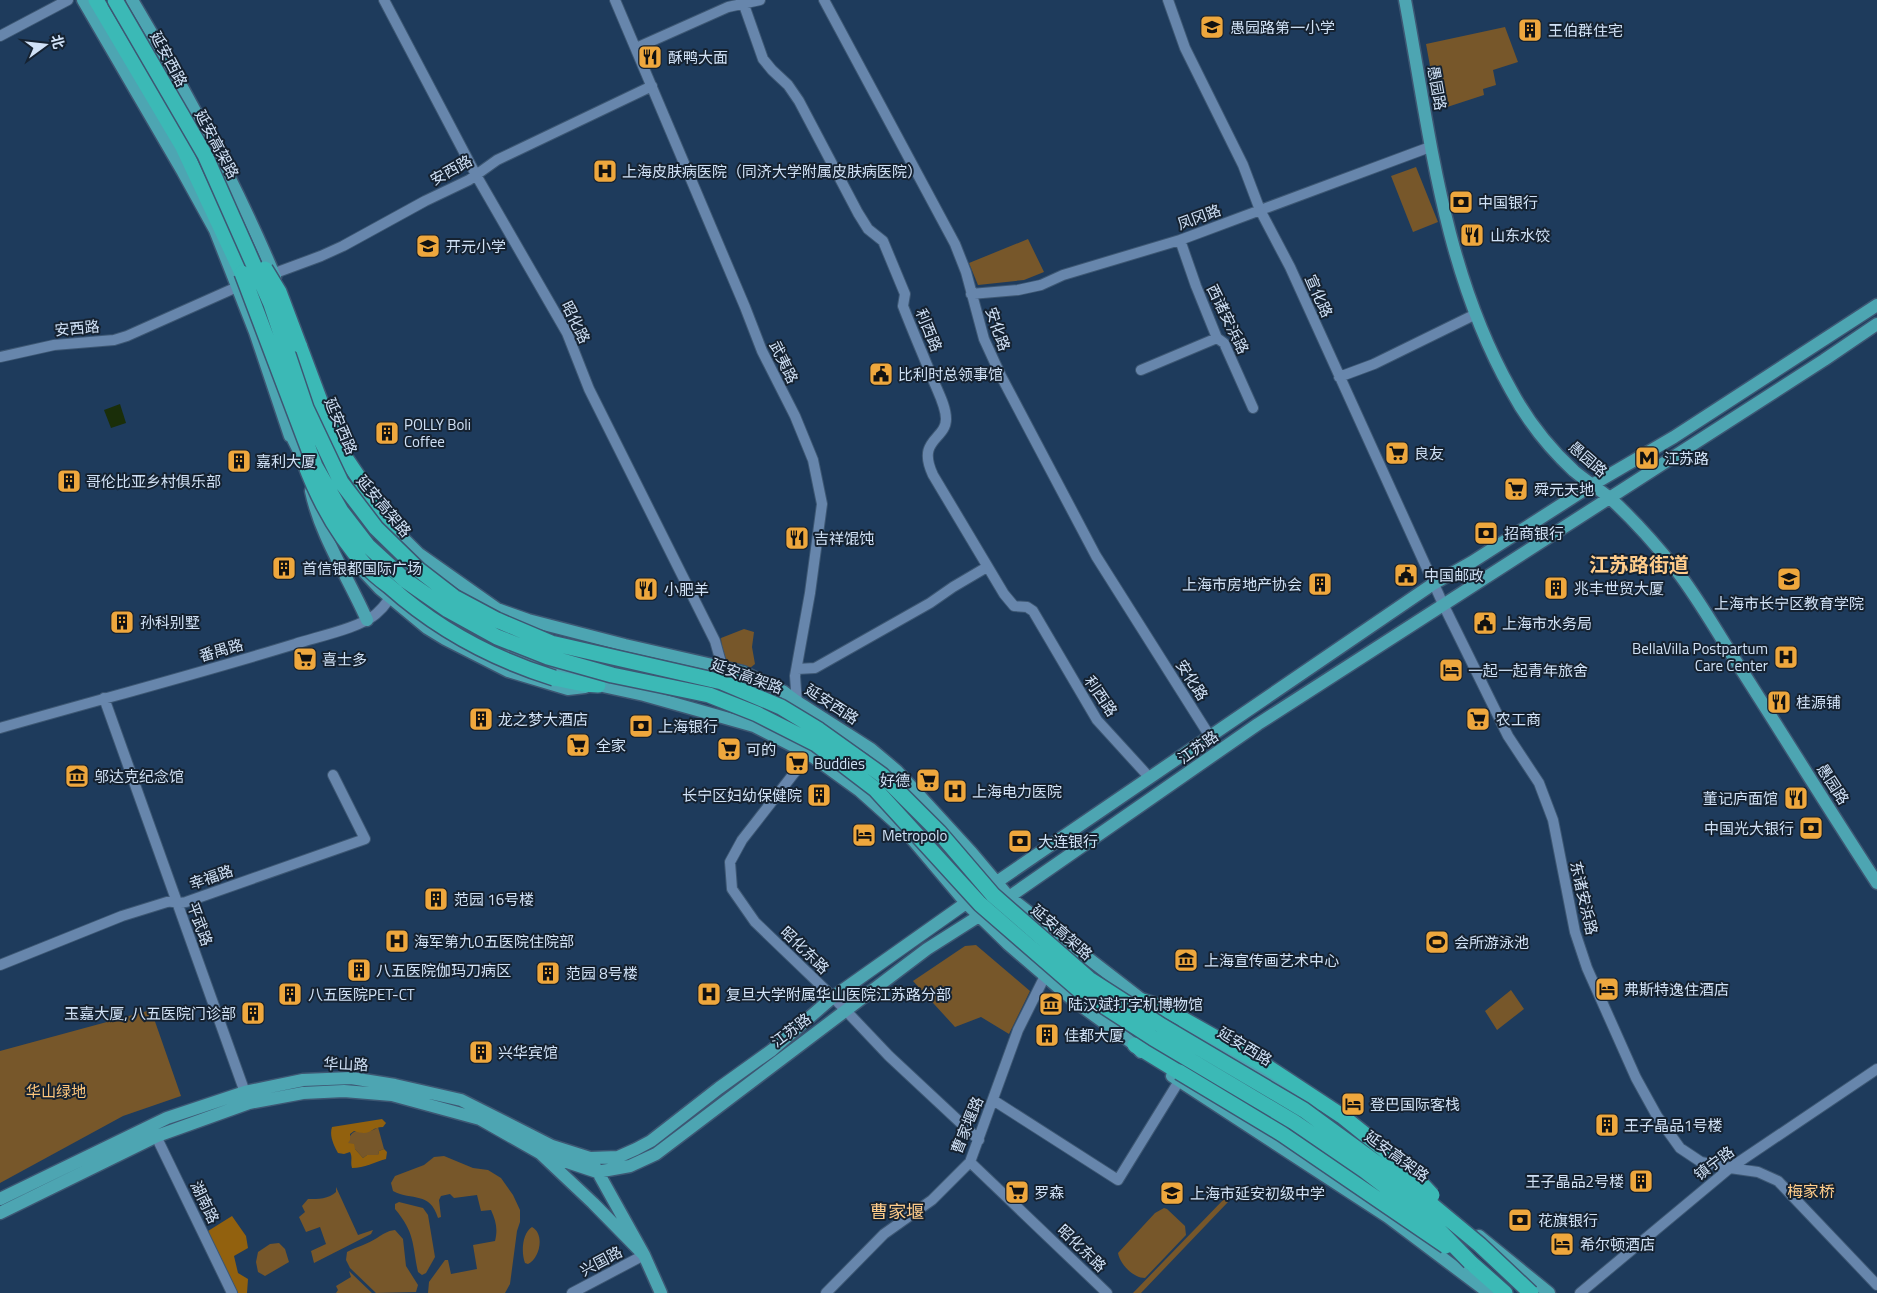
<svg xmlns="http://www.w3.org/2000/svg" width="1877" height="1293" viewBox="0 0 1877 1293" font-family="'Titillium Web','Noto Sans SC',sans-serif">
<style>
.green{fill:#77572a}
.forest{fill:#92610e}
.water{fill:#1a2e09}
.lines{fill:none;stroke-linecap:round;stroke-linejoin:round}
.minor-casing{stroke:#3d5773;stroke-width:12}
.major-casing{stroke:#3d5773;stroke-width:15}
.highway-casing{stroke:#3d5773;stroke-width:18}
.minor{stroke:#6786ac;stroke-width:10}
.major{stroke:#4da5b2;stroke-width:12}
.highway{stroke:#3bb9b6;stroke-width:15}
.highway-bridge-casing{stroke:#3d5773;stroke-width:18;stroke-linecap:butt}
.highway-bridge{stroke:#3bb9b6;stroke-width:15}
.labels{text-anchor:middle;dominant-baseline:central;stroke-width:4;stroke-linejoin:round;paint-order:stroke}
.poi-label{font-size:15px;fill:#d0e1f6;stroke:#152231;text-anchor:start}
.street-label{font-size:15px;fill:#d0e1f6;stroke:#152231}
.park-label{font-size:15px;fill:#fdc67c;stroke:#152231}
.neighbourhood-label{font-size:16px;fill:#fecc8b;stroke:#152231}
.quarter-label{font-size:18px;fill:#fecc8b;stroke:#152231}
.district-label{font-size:20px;font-weight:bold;fill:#fecc8b;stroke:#152231}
</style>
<rect width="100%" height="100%" fill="#1e3b5c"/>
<path class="green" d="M1505 27 1518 62 1493 70 1496 85 1483 89 1484 95 1438 110 1426 44Z
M1416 167 1438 222 1413 232 1391 176Z
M1028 239 1044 272 1024 280 978 285 969 263Z
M744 629 754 632 752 647 755 664 750 668 729 664 722 651 721 638Z
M976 945 1030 991 1009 1034 981 1017 955 1027 913 981 965 946Z
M1511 990 1524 1009 1497 1030 1485 1011Z
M151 1010 181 1096 123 1116 0 1183V1051Z
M378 1127 384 1149 379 1151 378 1155H367L363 1158 355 1149 347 1144C353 1121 364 1138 378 1127Z
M444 1156 473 1168 488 1170 501 1178 513 1195 520 1210V1222L517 1231 510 1284 505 1293H428L429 1282 445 1260H448L451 1274 477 1269 473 1245 495 1241C498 1229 496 1221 491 1210L481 1211 477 1195 454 1198 450 1194 441 1196 439 1200 441 1217 438 1218C430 1191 412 1201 393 1191L391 1183 395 1176 424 1165 434 1157Z
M336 1187 358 1235 373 1230 371 1234 314 1263 311 1251 326 1244 320 1227 306 1232 299 1217 305 1212 302 1206 308 1199C318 1199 329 1199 336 1192Z
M1225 1198 1228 1202 1141 1293H1133Z
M399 1202 423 1208 428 1215 435 1257 426 1273 422 1275 418 1272C412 1243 415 1233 395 1209V1204Z
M1164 1208 1167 1209 1185 1226 1186 1235 1145 1278C1133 1278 1120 1264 1118 1253L1155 1213Z
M532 1227C545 1234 540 1258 528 1264L525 1263C521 1253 522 1233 532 1227Z
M395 1230 403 1239 406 1266 418 1285 416 1292 376 1293 350 1268 346 1260 347 1252C356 1247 368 1244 377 1238 383 1234 387 1231 395 1230Z
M279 1243 285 1249 289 1262 265 1276 258 1272 256 1262 258 1252 270 1244Z
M349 1271 372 1293H336L338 1290 336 1286 351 1277Z"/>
<path class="forest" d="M382 1119 386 1123 383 1127C370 1127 372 1137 354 1131L350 1134V1140L348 1143 354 1144 355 1149 363 1158 367 1155H378L379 1151 384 1149 387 1152 386 1159C374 1162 365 1168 352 1168 350 1162 353 1158 350 1152L344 1154 338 1153C334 1146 329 1136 332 1127Z
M232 1216 246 1236 248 1248 234 1256 238 1273 248 1279 247 1293H238L208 1231Z"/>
<path class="water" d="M120 404 126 423 111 428 104 410Z"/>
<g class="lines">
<g class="minor-casing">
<path id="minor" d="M384 0 476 175 567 333 589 389 715 641 722 666
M615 0 745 307 762 351 795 416 813 460 822 504 810 593 795 676 797 704
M824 0 955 244 966 272 984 339 1001 376 1096 556 1209 735
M1168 0 1185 48 1243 165 1260 210 1290 267 1443 604 1508 736 1539 783 1553 820 1575 932 1587 968 1636 1078 1657 1116 1680 1148 1701 1162 1730 1168 1758 1172 1778 1181 1877 1285
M744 5 763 59 772 70 788 85 799 101 858 213 868 229 883 241 905 294 903 306C913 332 924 357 934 382 939 394 946 407 946 419 946 440 916 439 933 475L1004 594 1014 606 1027 607 1033 611 1097 720 1149 777
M0 36 68 0
M636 48 728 7 760 0
M1180 240 1196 286 1217 338 1224 343 1253 408
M267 276 321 256 343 246 425 201 469 180 497 160 652 86
M971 294 1018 290 1041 285 1063 275 1180 240 1430 147
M0 357 54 345 114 340 127 336 237 287
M1141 370 1217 338
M1339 377 1374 364 1476 314
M797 669 815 668 930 603 953 587 987 567
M104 698 247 1098
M0 728C98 700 197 674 295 644 316 637 360 628 376 614 394 599 399 576 415 559
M808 747 809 754 742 840 730 862 732 889 755 922 833 997 889 1056 979 1140
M0 965 122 916 167 902C174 901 179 904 186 902L365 839 333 775
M993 1100 1118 1180 1179 1081
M153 1130 232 1293
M970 1162 1107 1293
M572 1293 644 1255
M826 1293 884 1234 932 1200 970 1162 1018 1030 1045 976
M1580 1293 1730 1168 1877 1069"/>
</g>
<g class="major-casing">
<path id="major" d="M83 0 183 172 215 230 255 332 290 436
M132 0C185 89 235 181 275 277
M1405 0C1430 134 1443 269 1511 390 1527 420 1549 448 1574 471 1586 481 1599 489 1611 499 1635 521 1657 546 1677 571 1700 601 1718 634 1739 666 1785 738 1830 811 1877 883
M288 429 308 469
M311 491C320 535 349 579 367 620
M384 523 393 528 419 554 497 609 528 620 625 645 743 672 784 692 796 701 871 749 897 771 972 853 1009 897 1150 1006
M355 542 399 587
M365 573 380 589 427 628 445 639 508 671 568 689 585 687
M453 627 522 656 582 675 598 685 644 695 754 726 809 754 860 791 907 833 966 903 1008 944 1073 1000 1135 1045 1141 1052
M1184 1028 1291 1092 1313 1109
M1172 1076 1388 1217 1489 1293
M1292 1133 1340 1162 1387 1197
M540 1153 597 1172 630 1166 656 1154 927 949 1009 897 1258 724 1824 360 1877 324
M595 1167 644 1255 661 1293
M0 1199 167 1118 245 1092 303 1080 351 1078 395 1085 461 1100 552 1146 590 1158 618 1157 636 1149 651 1141 719 1088 772 1050 833 997 966 903 1433 584 1472 562 1592 485 1674 437 1877 305
M0 1213 157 1136 249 1103 303 1093 344 1091 392 1095 480 1119 540 1153 593 1203 644 1255
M1479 1236 1549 1293"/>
</g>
<g class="highway-casing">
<path id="highway" d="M96 0 183 147 242 273
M299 345 323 409 344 456 393 528
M554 678 583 684 598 685
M1143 1001 1163 1008 1266 1066 1342 1116
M1135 1045 1179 1072
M1470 1262 1505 1293"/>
</g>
<use href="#minor" class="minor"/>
<use href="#major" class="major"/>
<use href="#highway" class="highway"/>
<g class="highway-bridge-casing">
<path id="highway-bridge" d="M115 0 205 155 271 304 306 408 341 482 376 528 419 570 454 597 497 620 551 643 722 682 781 707 819 730 882 775 939 832 993 895 1089 979 1162 1026 1304 1110 1415 1191 1480 1245 1531 1293
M265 269 279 292 299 345
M242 273 315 466 341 511 368 546 405 580 448 610 497 637 548 657 612 675 709 695 757 714 816 744 875 789 980 904 1079 990 1153 1038 1294 1122 1364 1170 1428 1219 1470 1262
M304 461C318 499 338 536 366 566 372 573 381 580 389 586 437 629 493 659 554 678
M1179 1072 1282 1134 1446 1246
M1342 1116 1408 1169 1432 1195"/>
</g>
<use href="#highway-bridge" class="highway-bridge"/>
</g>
<defs>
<g id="school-square" transform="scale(1.25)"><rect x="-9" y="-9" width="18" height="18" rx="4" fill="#eea73d" stroke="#152231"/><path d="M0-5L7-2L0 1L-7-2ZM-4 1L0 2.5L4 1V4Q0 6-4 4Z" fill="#111"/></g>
<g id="building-square" transform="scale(1.25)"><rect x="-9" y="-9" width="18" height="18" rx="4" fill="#eea73d" stroke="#152231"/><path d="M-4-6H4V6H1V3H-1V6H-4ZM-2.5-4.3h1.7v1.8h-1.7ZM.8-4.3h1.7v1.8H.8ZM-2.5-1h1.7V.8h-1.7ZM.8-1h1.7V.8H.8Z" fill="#111"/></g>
<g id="restaurant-square" transform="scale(1.25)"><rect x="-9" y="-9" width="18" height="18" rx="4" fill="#eea73d" stroke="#152231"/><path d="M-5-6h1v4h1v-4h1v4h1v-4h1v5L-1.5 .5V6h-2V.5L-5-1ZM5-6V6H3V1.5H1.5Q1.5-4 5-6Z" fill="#111"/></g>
<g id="hospital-square" transform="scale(1.25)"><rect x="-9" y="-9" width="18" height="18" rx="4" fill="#eea73d" stroke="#152231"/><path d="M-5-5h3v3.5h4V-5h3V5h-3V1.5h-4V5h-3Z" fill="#111"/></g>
<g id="bank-square" transform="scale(1.25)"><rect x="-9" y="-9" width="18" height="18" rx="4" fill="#eea73d" stroke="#152231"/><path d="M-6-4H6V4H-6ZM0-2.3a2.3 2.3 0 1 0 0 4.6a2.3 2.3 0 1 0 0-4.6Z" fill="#111"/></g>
<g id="civic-square" transform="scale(1.25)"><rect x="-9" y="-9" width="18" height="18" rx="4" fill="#eea73d" stroke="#152231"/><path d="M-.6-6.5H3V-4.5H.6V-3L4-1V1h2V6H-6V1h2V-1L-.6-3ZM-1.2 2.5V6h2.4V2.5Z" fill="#111"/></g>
<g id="supermarket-square" transform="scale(1.25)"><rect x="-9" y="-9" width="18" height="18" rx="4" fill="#eea73d" stroke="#152231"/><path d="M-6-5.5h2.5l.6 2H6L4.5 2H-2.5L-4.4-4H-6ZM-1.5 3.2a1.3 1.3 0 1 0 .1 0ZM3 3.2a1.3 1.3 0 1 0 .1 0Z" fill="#111"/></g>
<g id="metro-square" transform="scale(1.25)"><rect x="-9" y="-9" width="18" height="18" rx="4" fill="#eea73d" stroke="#152231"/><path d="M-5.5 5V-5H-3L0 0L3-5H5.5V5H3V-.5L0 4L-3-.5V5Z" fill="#111"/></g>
<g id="hotel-square" transform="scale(1.25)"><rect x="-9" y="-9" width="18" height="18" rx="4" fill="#eea73d" stroke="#152231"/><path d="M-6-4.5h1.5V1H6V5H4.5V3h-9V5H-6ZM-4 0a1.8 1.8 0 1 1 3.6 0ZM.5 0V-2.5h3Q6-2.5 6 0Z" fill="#111"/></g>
<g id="museum-square" transform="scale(1.25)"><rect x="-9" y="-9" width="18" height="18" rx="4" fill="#eea73d" stroke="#152231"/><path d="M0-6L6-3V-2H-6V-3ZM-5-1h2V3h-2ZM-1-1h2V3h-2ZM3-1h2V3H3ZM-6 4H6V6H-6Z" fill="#111"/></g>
<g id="stadium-square" transform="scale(1.25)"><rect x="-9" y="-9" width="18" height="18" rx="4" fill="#eea73d" stroke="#152231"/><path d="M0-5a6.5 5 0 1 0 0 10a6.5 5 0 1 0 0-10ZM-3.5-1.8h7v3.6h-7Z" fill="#111"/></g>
</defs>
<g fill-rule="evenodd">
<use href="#school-square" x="1212" y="27"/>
<use href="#building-square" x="1530" y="30"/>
<use href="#restaurant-square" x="650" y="57"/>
<use href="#hospital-square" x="605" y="171"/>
<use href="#bank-square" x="1461" y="202"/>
<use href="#restaurant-square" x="1472" y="235"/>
<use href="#school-square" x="428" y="246"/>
<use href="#civic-square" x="881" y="374"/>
<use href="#building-square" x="387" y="433"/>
<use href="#supermarket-square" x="1397" y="453"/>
<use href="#metro-square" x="1647" y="458"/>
<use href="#building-square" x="239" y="461"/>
<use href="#building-square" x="69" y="481"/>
<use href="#supermarket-square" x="1516" y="489"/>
<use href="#bank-square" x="1486" y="533"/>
<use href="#restaurant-square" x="797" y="538"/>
<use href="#building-square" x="284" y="568"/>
<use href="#civic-square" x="1406" y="575"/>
<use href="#school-square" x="1789" y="579"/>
<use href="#building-square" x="1320" y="584"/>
<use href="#building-square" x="1556" y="588"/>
<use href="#restaurant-square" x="646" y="589"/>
<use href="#building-square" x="122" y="622"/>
<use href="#civic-square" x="1485" y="623"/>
<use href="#hospital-square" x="1786" y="657"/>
<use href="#supermarket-square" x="305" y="659"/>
<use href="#hotel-square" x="1451" y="670"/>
<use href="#restaurant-square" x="1779" y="702"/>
<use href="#building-square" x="481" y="719"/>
<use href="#supermarket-square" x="1478" y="719"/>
<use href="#bank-square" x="641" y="726"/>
<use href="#supermarket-square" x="578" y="745"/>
<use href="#supermarket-square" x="729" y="749"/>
<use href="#supermarket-square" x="797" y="763"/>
<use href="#museum-square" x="77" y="776"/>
<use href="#supermarket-square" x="928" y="780"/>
<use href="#hospital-square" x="955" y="791"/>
<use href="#building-square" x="819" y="795"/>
<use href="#restaurant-square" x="1796" y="798"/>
<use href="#bank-square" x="1811" y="828"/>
<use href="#hotel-square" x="864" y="835"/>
<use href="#bank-square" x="1020" y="841"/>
<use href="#building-square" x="436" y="899"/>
<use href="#hospital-square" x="397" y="941"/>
<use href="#stadium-square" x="1437" y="942"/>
<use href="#museum-square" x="1186" y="960"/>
<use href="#building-square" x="359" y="970"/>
<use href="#building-square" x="548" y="973"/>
<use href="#hotel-square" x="1607" y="989"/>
<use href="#building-square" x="290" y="994"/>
<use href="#hospital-square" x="709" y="994"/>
<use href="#museum-square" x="1051" y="1004"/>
<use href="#building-square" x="253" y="1013"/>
<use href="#building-square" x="1047" y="1035"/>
<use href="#building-square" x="481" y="1052"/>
<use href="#hotel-square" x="1353" y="1104"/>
<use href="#building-square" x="1607" y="1125"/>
<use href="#building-square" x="1641" y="1181"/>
<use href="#supermarket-square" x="1017" y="1192"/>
<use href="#school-square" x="1172" y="1193"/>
<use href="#bank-square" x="1520" y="1220"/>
<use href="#hotel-square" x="1562" y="1244"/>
</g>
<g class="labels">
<g class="poi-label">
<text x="1230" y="27">愚园路第一小学</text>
<text x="1548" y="30">王伯群住宅</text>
<text x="668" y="57">酥鸭大面</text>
<text x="622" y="171">上海皮肤病医院（同济大学附属皮肤病医院）</text>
<text x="1478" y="202">中国银行</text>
<text x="1490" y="235">山东水饺</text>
<text x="446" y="246">开元小学</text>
<text x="898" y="374">比利时总领事馆</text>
<text x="404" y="424">POLLY Boli<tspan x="404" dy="17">Coffee</tspan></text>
<text x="1414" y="453">良友</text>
<text x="1664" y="458">江苏路</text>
<text x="256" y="461">嘉利大厦</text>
<text x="86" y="481">哥伦比亚乡村俱乐部</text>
<text x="1534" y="489">舜元天地</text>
<text x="1504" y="533">招商银行</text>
<text x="814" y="538">吉祥馄饨</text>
<text x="302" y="568">首信银都国际广场</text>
<text x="1424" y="575">中国邮政</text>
<text x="1302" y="584" text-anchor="end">上海市房地产协会</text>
<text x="1574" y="588">兆丰世贸大厦</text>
<text x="664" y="589">小肥羊</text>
<text x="1789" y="603" text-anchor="middle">上海市长宁区教育学院</text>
<text x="140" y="622">孙科别墅</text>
<text x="1502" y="623">上海市水务局</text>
<text x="1768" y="648" text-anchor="end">BellaVilla Postpartum<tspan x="1768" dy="17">Care Center</tspan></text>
<text x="322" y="659">喜士多</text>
<text x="1468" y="670">一起一起青年旅舍</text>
<text x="1796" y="702">桂源铺</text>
<text x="498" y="719">龙之梦大酒店</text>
<text x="1496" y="719">农工商</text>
<text x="658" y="726">上海银行</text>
<text x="596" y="745">全家</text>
<text x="746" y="749">可的</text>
<text x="814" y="763">Buddies</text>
<text x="94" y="776">邬达克纪念馆</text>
<text x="910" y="780" text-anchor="end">好德</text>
<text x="972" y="791">上海电力医院</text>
<text x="802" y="795" text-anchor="end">长宁区妇幼保健院</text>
<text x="1778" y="798" text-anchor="end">董记庐面馆</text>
<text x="1794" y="828" text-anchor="end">中国光大银行</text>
<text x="882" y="835">Metropolo</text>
<text x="1038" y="841">大连银行</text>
<text x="454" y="899">范园 16号楼</text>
<text x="414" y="941">海军第九O五医院住院部</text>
<text x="1454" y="942">会所游泳池</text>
<text x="1204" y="960">上海宣传画艺术中心</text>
<text x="376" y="970">八五医院伽玛刀病区</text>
<text x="566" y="973">范园 8号楼</text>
<text x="1624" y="989">弗斯特逸住酒店</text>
<text x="308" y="994">八五医院PET-CT</text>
<text x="726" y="994">复旦大学附属华山医院江苏路分部</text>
<text x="1068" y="1004">陆汉斌打字机博物馆</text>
<text x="236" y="1013" text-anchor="end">玉嘉大厦, 八五医院门诊部</text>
<text x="1064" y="1035">佳都大厦</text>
<text x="498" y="1052">兴华宾馆</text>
<text x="1370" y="1104">登巴国际客栈</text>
<text x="1624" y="1125">王子晶品1号楼</text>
<text x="1624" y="1181" text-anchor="end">王子晶品2号楼</text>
<text x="1034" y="1192">罗森</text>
<text x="1190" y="1193">上海市延安初级中学</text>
<text x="1538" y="1220">花旗银行</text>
<text x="1580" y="1244">希尔顿酒店</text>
</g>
<g class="street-label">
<text transform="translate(169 59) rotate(62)">延安西路</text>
<text transform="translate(1437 88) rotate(80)">愚园路</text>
<text transform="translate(217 144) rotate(62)">延安高架路</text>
<text transform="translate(451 170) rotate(-29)">安西路</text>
<text transform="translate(1199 217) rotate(-20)">凤冈路</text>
<text transform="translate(1319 296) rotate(66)">宣化路</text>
<text transform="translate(1228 319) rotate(64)">西诸安浜路</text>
<text transform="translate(576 322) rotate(64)">昭化路</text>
<text transform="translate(77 328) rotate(-5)">安西路</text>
<text transform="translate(998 329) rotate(71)">安化路</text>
<text transform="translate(929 330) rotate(68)">利西路</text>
<text transform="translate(784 362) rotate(64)">武夷路</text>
<text transform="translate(341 426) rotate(67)">延安西路</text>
<text transform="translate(1588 459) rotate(41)">愚园路</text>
<text transform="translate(384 506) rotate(50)">延安高架路</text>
<text transform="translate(221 650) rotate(-16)">番禺路</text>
<text transform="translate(747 676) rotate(20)">延安高架路</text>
<text transform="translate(1192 680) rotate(57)">安化路</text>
<text transform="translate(1101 696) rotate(56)">利西路</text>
<text transform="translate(832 704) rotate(33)">延安西路</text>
<text transform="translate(1198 747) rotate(-35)">江苏路</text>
<text transform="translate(1833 784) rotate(57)">愚园路</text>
<text transform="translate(211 877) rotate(-19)">幸福路</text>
<text transform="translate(1584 898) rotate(77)">东诸安浜路</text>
<text transform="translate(200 924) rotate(70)">平武路</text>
<text transform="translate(1062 932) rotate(41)">延安高架路</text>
<text transform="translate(805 950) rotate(44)">昭化东路</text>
<text transform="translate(791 1030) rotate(-37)">江苏路</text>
<text transform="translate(1245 1046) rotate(31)">延安西路</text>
<text transform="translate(346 1064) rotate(2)">华山路</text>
<text transform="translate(967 1125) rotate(-68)">曹家堰路</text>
<text transform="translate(1397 1156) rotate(36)">延安高架路</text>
<text transform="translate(1714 1163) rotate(-37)">镇宁路</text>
<text transform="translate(205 1202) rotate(64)">湖南路</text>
<text transform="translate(1082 1248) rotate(44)">昭化东路</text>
<text transform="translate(601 1261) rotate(-28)">兴国路</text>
</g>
<g class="park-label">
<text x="56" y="1091">华山绿地</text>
</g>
<g class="neighbourhood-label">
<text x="1811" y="1191">梅家桥</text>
</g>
<g class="quarter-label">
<text x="897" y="1211">曹家堰</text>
</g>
<g class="district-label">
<text x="1639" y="564">江苏路街道</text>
</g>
</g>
<g transform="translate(45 45) rotate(75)" stroke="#152231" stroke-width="4" paint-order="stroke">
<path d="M0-4L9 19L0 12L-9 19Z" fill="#d0e1f6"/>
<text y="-8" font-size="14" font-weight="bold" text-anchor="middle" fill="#d0e1f6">北</text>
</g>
</svg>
